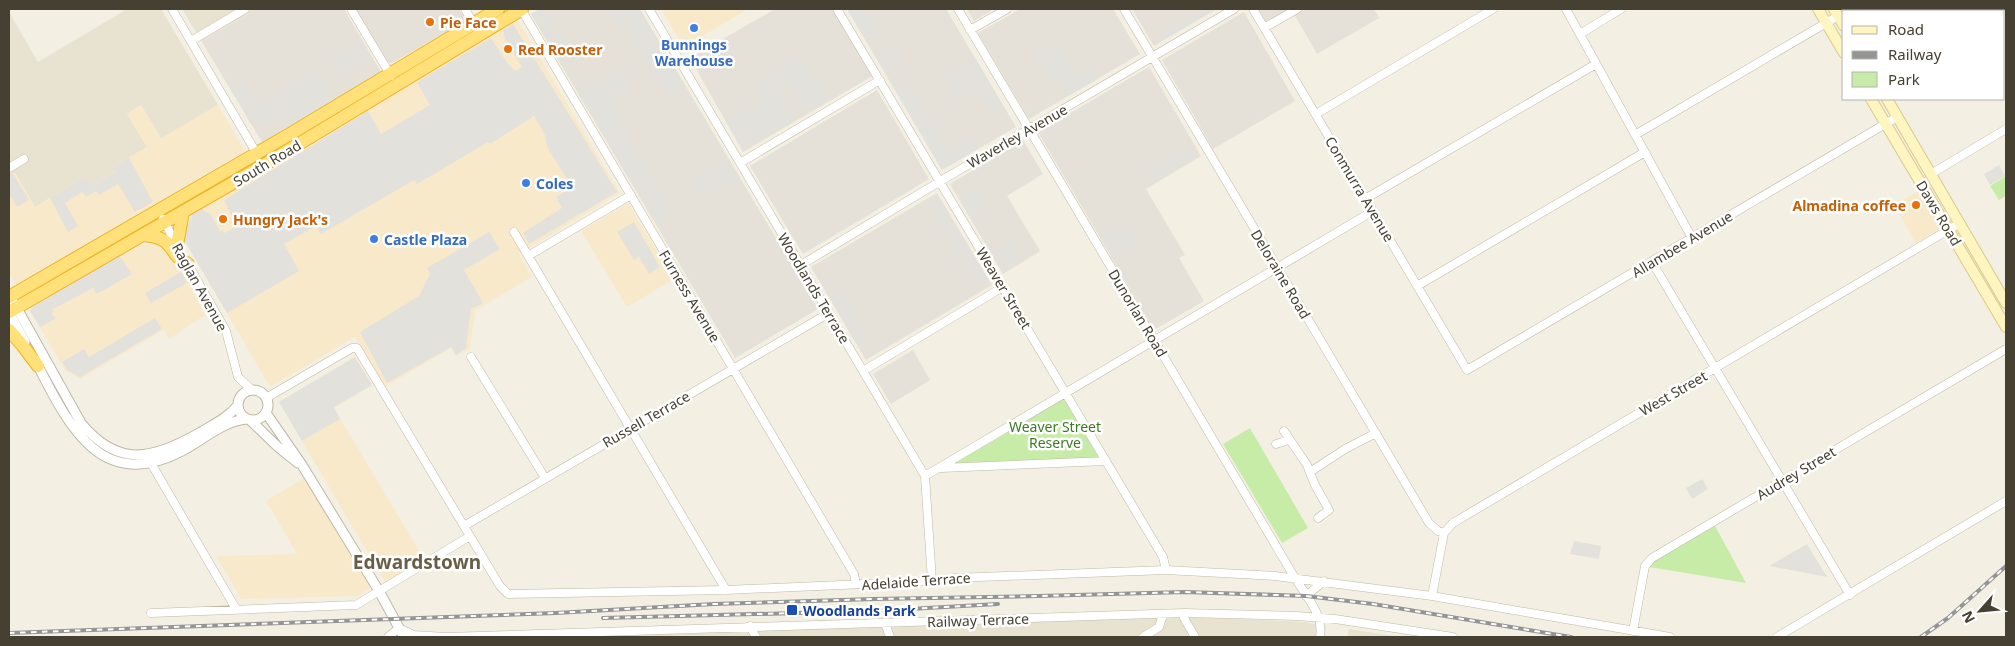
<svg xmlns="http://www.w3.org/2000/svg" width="2015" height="646" viewBox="0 0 2015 646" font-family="'Noto Sans',sans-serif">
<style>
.residential{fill:#e8e2d0}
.commercial{fill:#f8e9cb}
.industrial{fill:#e5e0d8}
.green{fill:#c7eca7}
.parking{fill:#e3e1dc}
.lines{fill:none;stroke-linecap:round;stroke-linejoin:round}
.minor-casing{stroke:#bfb8a5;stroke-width:9}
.tertiary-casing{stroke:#bfb8a5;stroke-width:11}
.secondary-casing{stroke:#d8ca8d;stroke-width:12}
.trunk-casing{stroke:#ecb324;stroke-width:14}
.minor{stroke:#fff;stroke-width:8}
.tertiary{stroke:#fff;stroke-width:9}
.secondary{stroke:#fff5c1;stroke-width:10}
.trunk{stroke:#ffe079;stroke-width:12}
.rail-casing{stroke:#949494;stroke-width:4}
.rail{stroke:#fff;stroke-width:2;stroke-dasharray:5.5;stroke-linecap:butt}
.food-dot{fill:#e8710a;stroke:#fff;stroke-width:2}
.shop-dot{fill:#3f7fe0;stroke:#fff;stroke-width:2}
.transit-dot{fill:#1a4fb4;stroke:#fff;stroke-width:2}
.labels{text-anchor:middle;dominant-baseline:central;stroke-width:5;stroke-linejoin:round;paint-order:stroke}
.food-label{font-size:14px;font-weight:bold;fill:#c56008;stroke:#fff;text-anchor:start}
.shop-label{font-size:14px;font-weight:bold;fill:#366cbe;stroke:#fff;text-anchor:start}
.street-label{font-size:14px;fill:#454032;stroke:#fff}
.park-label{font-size:14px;fill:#3c7c21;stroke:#fff}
.transit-label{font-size:14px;font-weight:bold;fill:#164399;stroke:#fff;text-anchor:start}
.district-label{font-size:19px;font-weight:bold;fill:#695f49;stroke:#fff}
</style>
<rect width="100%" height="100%" fill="#f3f0e3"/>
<path class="residential" d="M127 9H161L218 105 161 139 141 105 127 114 147 147 114 167 117 171 95 184 86 183 83 178 35 207 15 173 9 176V12L38 62Z
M182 9H258L202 42Z
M1196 617 1306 622 1326 627 1324 637H538Z
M1349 629 1400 637H1347Z"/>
<path class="commercial" d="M661 9H748L684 47Z
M517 19 620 193 519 254 532 277 475 311 470 348 456 356 451 348 385 387 355 337 270 387 183 238 193 212Z
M141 105 161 138 218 105 245 151 17 286 9 273V176L15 173 35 207 83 178 87 183 92 179 95 184 116 172 114 166 147 147 127 114Z
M1920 190 1940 224V229L1916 243 1894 205Z
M628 203 674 279 627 307 581 231Z
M155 242 175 254 205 315 169 339 164 330 80 379 65 370 30 311 32 307 134 246Z
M355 357 372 385 334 408 424 559 385 582 279 402Z
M306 477 371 588 358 596 241 599 216 556 297 554 266 501Z"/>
<path class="industrial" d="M258 9H344L381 72 262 142 202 42Z
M356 9H459L466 21 394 62 390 63 387 61Z
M540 9H640L818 309 735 358 531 14Z
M775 9H834L874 75 743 152 690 58Z
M847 9H946L1016 127 942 170Z
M967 9H994L974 21Z
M1020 9H1113L1140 54 1029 119 978 33Z
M1132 9H1217L1154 46Z
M1258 9H1288L1265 22Z
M1303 9H1374L1379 18 1317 54 1294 14Z
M1244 12 1295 101 1213 149 1162 60Z
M1149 67 1201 156 1146 189 1185 255 1179 258 1204 301 1154 330 1038 132Z
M877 90 929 179 803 254 750 166Z
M1023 140 1043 174 1007 196 1040 251 1003 274 950 184Z
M937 193 992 285 866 360 811 267Z
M913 350 930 380 891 404 873 374Z"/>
<path class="green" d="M2006 176V196L1999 200 1990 186Z
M1064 399 1099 458 954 464Z
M1250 428 1308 528 1282 543 1223 444Z
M1715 526 1746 583 1649 567 1653 561Z"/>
<path class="parking" d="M540 9H545L573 56 560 63 531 14Z
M608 9H637L639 12 617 25Z
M847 9H867L882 35 868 44Z
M1199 9H1215L1166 38 1163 33 1200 11Z
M460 11 463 17 461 24 443 34 437 24Z
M640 13 683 86 667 96 650 66 654 63 650 65 625 22Z
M513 24 617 192 529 244 523 233 562 208 556 197 572 187 547 147 545 135 534 116 490 144 488 142 417 184 414 180 321 234 316 226 284 244 299 271 227 313 183 238 193 212 202 209 211 215 220 231 222 230 225 233 237 226 224 200 368 111 381 134 430 105 417 82 491 38 505 60 515 71 522 67 505 39 503 30Z
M361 40 370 55 339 74 330 59Z
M1057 43 1079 77 1092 70 1098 79 1070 95 1060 78 1053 82 1046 71 1042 73 1033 57Z
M893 45 903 64 886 74 875 55Z
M798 57 804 67 809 65 812 71 778 91 795 119 744 149 726 121 765 98 756 82Z
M976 59 1002 104 989 111 976 89 955 101 941 78Z
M623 70 631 84 608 98 625 129 607 140 590 108 587 109 579 95Z
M314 71 332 101 296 122 279 92Z
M812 72 827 99 807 111 791 84Z
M906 81 947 151 973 137 979 148 942 170 894 88Z
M246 82 259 104 245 112 232 90Z
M278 95 287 110 266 123 262 116 250 123 245 114Z
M624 132 672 215 657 224 607 142Z
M1192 146 1197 156 1153 183 1147 172Z
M129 158 153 202 135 212 118 184 99 195 96 191 86 197 82 192 65 203 78 226 68 232 50 198 83 178 87 183 92 179 95 184 116 172 114 166Z
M727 161 736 176 701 197 693 181Z
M1999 165 2005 176 1990 185 1984 174Z
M13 174 29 200 17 207 9 194V176Z
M975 189 986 208 971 217 960 199Z
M937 195 989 282 977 288 973 281 976 279 974 275 969 277 961 261 959 262 953 252 957 250 950 239 947 241 939 227 940 226 937 221H935L939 219 935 214 938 212 930 198Z
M634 222 660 267 649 274 639 257 634 260 617 232Z
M1109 225 1116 234 1128 227 1137 244 1113 258 1098 232Z
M489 232 500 249 464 270 483 303 471 309 466 348 456 355 451 347 387 383 360 332 419 296 430 274 427 268Z
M1009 244 1019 260 1003 270 993 253Z
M119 255 132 274 97 294 93 288 53 309 52 315 56 318 40 327 30 311 32 307Z
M181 272 187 283 151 303 145 293Z
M841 292 867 337 856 344 830 298Z
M155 318 162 329 80 377 67 370 62 362 84 349 89 357Z
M355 357 372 385 334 407 340 419 302 441 279 402Z
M1702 479 1708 489 1692 499 1686 488Z
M1574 541 1601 546 1599 559 1570 554Z
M1807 544 1827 577 1769 566Z"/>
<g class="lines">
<g class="minor-casing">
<path id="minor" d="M172 9 257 154
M351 9 391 76
M465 9 473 23
M521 9 854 574 856 584
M649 9 925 476 932 581
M837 9 1163 557 1166 570
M958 9 1295 578C1306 596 1324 615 1320 637
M1124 9 1429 523 1438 531 1444 533
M1253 9 1467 370 1897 117
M1566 9 1692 238
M1962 9 1963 11
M1975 11 1980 9
M1264 28 1297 9
M970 30 1007 9
M1580 34 1621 9
M191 41 245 9
M1316 114 1493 9
M1635 135 1838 16
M740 163 880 80
M9 168 24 159
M1931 174 2006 129
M1365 199 1596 64
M163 219 176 244
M514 232 726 590
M528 256 631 195
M186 261 226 331 238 377 252 390
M1652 262 1850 595
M801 265 944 179 1234 9
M1417 286 1645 152
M471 357 545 478
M863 371 1003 287
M266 398 352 348H357L500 586 508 594 726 590 932 581 954 578 1166 570 1275 576 1432 596 1670 637
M1284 431 1307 465 1315 485 1329 510 1318 518
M1276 444 1289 440
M148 458 236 609
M941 468 1106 461
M1310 472 1345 449 1376 433
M925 476 1373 211
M464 526 829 313
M1306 596 1324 581
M1432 596 1444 533 1453 523 1960 223
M151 613 356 605 470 536
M1184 613V618L1195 637
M885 623 890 637
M750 626 756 637
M1633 631 1645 566 1652 558 2006 349
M388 637 399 628 414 635 446 637 1184 613 1297 616 1335 619 1453 637
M1143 637 1159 627 1163 615
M1777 637 2006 501"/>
</g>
<g class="tertiary-casing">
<path id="tertiary" d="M14 303 81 423C119 469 154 459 201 432 214 424 229 417 238 405
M9 313 25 342
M36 362C68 424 100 494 182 451 203 440 223 421 247 419
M238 405a15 15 0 1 1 30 0a15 15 0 1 1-30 0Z
M266 413 302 465 379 591 404 637
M250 420 278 447 298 463"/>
</g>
<g class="secondary-casing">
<path id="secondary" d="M1818 9 1844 53
M1834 9 1844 26
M1871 99 2006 327
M1887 99 2006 303"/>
</g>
<g class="trunk-casing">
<path id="trunk" d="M144 235C177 238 167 254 188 264
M177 245 183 212
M9 297 290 134 498 9
M9 312 264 165 522 9
M9 330 23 346 38 366"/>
</g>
<use href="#minor" class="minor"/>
<use href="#tertiary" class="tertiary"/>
<use href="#secondary" class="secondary"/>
<use href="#trunk" class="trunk"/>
<g class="rail-casing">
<path id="rail" d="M603 618 874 611 998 604
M9 633 556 613 714 604 874 599 1039 596 1185 592 1306 596 1373 604 1571 637
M1921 637 1948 618 2006 566"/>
</g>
<use href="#rail" class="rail"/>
</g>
<g class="food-dot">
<circle cx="430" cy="22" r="5"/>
<circle cx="508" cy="49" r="5"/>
<circle cx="1916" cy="205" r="5"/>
<circle cx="223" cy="219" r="5"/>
</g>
<g class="shop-dot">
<circle cx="694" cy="28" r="5"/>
<circle cx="526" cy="183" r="5"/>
<circle cx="374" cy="239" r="5"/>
</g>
<rect class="transit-dot" x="786" y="604" width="12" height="12" rx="2.5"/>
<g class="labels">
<g class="food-label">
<text x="440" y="22">Pie Face</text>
<text x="518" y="49">Red Rooster</text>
<text x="1906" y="205" text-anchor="end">Almadina coffee</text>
<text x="233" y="219">Hungry Jack's</text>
</g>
<g class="shop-label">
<text x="694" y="44" text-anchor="middle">Bunnings<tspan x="694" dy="16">Warehouse</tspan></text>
<text x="536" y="183">Coles</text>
<text x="384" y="239">Castle Plaza</text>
</g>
<g class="street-label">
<text transform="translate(1017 136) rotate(-30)">Waverley Avenue</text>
<text transform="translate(267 163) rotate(-31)">South Road</text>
<text transform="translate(1360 189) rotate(59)">Conmurra Avenue</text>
<text transform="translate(1939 213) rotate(59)">Daws Road</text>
<text transform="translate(1682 244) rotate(-31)">Allambee Avenue</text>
<text transform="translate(1281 274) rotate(59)">Deloraine Road</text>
<text transform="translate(200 287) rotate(61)">Raglan Avenue</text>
<text transform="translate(814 288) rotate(59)">Woodlands Terrace</text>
<text transform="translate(1004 288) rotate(59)">Weaver Street</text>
<text transform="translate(690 296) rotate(59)">Furness Avenue</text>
<text transform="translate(1138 313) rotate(59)">Dunorlan Road</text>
<text transform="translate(1673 393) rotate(-30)">West Street</text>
<text transform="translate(646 419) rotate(-30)">Russell Terrace</text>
<text transform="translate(1796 473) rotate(-31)">Audrey Street</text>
<text transform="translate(916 581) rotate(-4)">Adelaide Terrace</text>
<text transform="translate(978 620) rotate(-2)">Railway Terrace</text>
</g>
<g class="park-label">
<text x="1055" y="426">Weaver Street<tspan x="1055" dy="16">Reserve</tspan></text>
</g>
<g class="transit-label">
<text x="803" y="610">Woodlands Park</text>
</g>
<g class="district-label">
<text x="417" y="562">Edwardstown</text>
</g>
</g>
<rect width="2015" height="646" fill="none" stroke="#454032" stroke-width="20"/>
<rect x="1842" y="10" width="162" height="90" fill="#ffffff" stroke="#b5b3ad"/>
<rect x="1852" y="26" width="25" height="8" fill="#fff5c1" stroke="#b5b3ad"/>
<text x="1888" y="35" font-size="15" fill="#454032">Road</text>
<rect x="1852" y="51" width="25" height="8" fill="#949494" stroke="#b5b3ad"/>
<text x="1888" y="60" font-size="15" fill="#454032">Railway</text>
<rect x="1852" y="72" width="25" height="15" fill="#c7eca7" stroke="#b5b3ad"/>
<text x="1888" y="85" font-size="15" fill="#454032">Park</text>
<g transform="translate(1980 611) rotate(243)" stroke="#ffffff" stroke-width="4" paint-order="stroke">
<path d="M0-4L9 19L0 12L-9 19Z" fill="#454032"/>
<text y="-8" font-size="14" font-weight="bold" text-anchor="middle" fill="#454032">N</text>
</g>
</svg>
